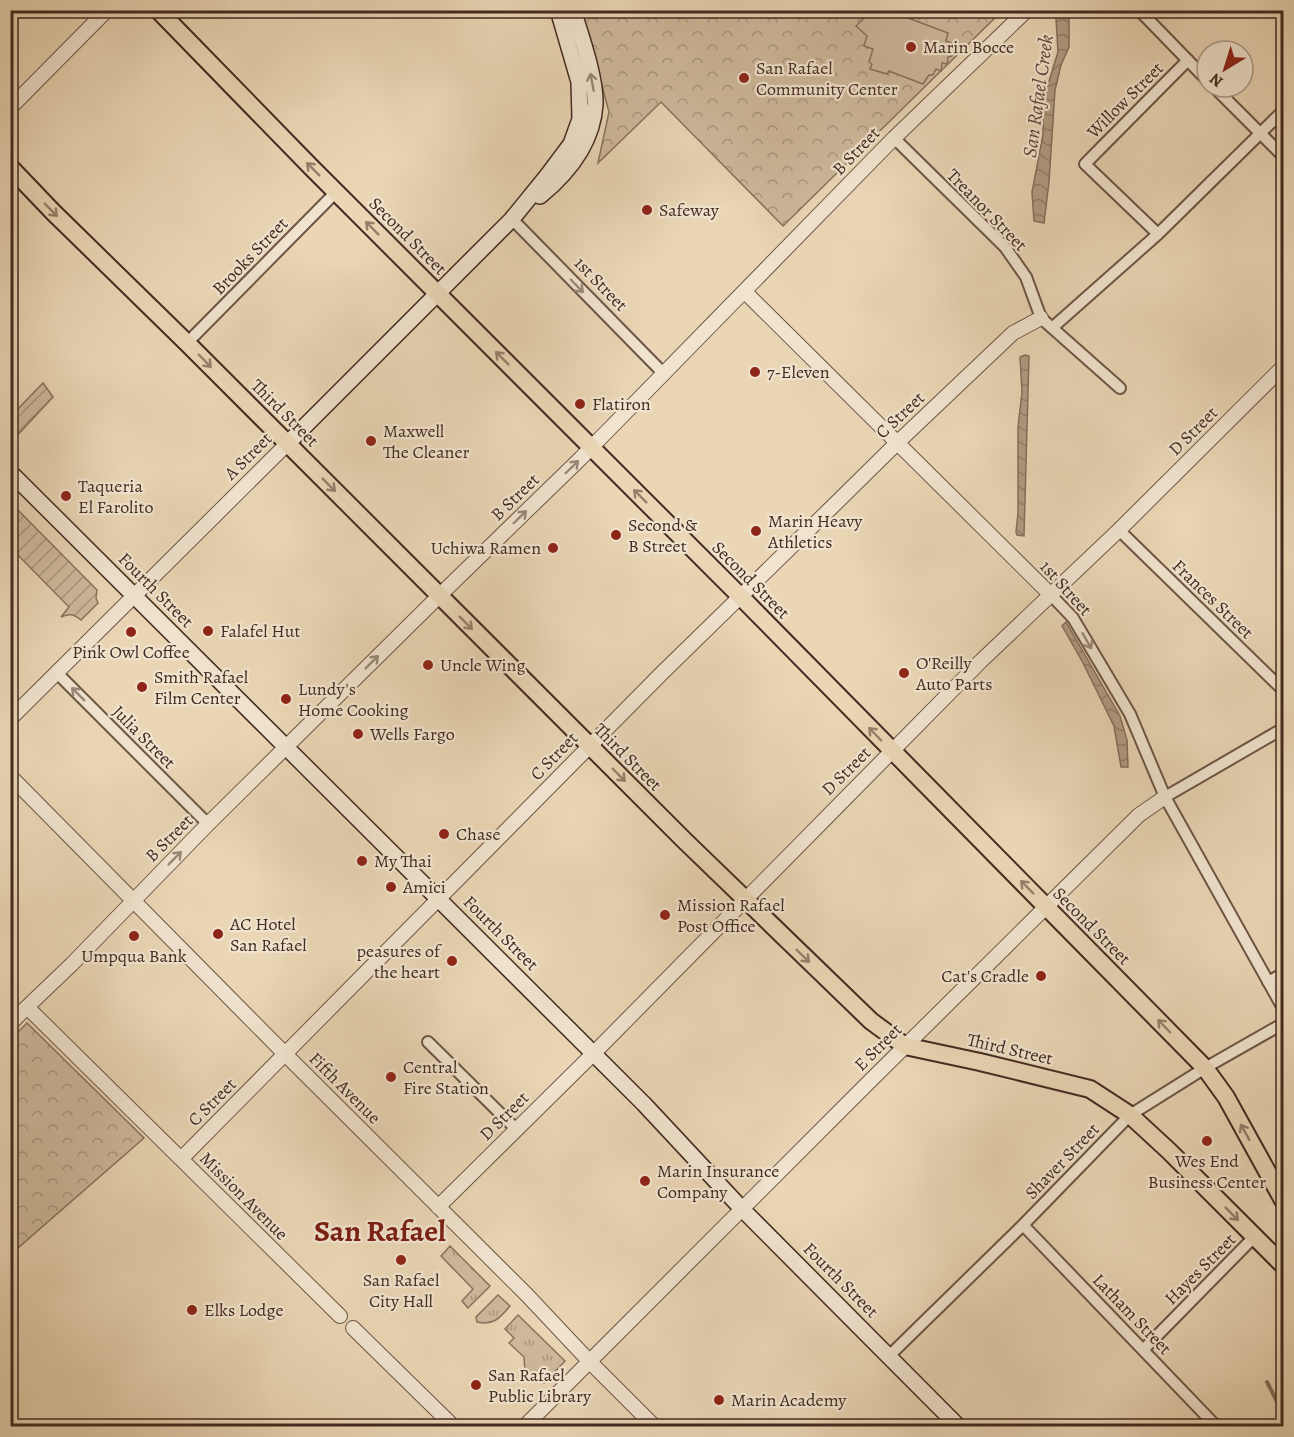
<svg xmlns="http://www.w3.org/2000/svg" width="1294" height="1437" viewBox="0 0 1294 1437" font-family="Alegreya,serif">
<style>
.grass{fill:url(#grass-tufts);stroke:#88725e;stroke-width:1.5}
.park{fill:url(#park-crowns);stroke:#88725e;stroke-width:1.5}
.garden{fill:url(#garden-furrows);stroke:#88725e;stroke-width:1.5}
.pitch{fill:#ceb99c;stroke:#88725e;stroke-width:1.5}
.water{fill:url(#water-waves);stroke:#856e5c;stroke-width:1.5}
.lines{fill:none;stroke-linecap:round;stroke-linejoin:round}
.stream{stroke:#856e5c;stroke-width:4}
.minor-casing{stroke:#6d5546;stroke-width:14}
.tertiary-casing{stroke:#6d5546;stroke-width:16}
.secondary-casing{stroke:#432a21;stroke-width:18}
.primary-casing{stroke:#432a21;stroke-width:20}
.minor{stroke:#f1e4cf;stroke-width:10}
.tertiary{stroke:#f1e4cf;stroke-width:14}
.secondary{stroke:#f1e4cf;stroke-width:15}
.primary{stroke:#ead6b5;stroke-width:16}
.oneway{stroke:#9a8778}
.oneway2{stroke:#96806b}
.poi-dot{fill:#8f2418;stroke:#f1e4cf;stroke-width:2}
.labels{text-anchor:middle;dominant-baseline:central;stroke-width:4.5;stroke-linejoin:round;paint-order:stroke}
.poi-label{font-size:18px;fill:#432a21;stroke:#f1e4cf;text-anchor:start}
.street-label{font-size:18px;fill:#432a21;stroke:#f1e4cf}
.water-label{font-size:20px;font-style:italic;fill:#5e463a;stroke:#f1e4cf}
.town-label{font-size:30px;font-weight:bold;fill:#7a1f14;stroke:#f1e4cf}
</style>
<defs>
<pattern id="grass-tufts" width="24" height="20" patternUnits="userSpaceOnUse" patternTransform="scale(1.5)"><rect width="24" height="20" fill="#ceb99c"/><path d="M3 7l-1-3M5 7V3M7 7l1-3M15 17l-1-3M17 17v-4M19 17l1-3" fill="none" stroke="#a9977f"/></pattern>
<pattern id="park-crowns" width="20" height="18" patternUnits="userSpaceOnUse" patternTransform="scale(1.5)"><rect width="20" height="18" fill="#ceb99c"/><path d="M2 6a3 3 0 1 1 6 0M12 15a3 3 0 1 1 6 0" fill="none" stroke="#a9977f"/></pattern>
<pattern id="garden-furrows" width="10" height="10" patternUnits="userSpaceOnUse" patternTransform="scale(1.5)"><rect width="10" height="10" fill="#ceb99c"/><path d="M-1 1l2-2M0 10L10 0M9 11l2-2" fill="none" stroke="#a9977f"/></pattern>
<pattern id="water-waves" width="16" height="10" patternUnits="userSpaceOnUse" patternTransform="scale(1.5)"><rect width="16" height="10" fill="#b19c83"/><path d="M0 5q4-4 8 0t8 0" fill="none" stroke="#927f6b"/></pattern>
</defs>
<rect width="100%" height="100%" fill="#ead6b5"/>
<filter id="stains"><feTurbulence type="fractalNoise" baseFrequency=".00333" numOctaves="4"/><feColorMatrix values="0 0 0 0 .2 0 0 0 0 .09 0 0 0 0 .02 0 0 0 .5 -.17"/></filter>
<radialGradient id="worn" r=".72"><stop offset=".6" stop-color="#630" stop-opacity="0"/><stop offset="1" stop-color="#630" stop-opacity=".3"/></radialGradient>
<path class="grass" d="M450 1246 490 1286 468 1308 462 1301 473 1289 441 1256Z
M498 1295 510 1306C500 1318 493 1326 477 1322L476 1317Z
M518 1315 565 1361 544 1383 525 1371 524 1357 509 1343 514 1338 505 1329Z"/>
<path class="park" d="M582 11H1002L783 226 661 102 598 163 609 112Z
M27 1023 144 1138 11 1254V1039Z"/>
<path class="garden" d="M43 383 53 397 11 442V416Z
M10 502 97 590 96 598 98 603 81 620C73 614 70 613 61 617L69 607 11 548Z"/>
<path class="pitch" d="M872 10 909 11 908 18 948 33 946 41 954 44 952 56 948 57 947 64 942 63 941 71 936 69 933 75H929L923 84 889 71 887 74 870 69 872 64 869 62 873 49 864 46 867 36 856 26Z"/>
<path class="water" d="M1052 11H1069V47L1061 65 1055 90 1049 182 1044 223 1034 221 1032 192 1043 135V101L1058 52 1056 18Z
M1025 355 1029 356 1024 536 1017 535 1016 532 1018 513V427L1022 392 1020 357Z
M1066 622 1120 716 1127 740 1128 767H1121L1114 726 1082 661 1062 626Z"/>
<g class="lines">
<path class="stream" d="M1267 1382 1284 1415"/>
<g class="minor-casing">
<path id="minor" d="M1139 10 1207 80
M1214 87 1284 157
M894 138 1005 247 1026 277 1041 318 1120 388
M512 219 664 374
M1158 234 1085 164 1188 60
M1052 328 1158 234 1284 110
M187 343 336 192
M1119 530 1284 691
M1051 595 1073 618 1130 714 1165 797 1284 1010
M57 673 208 824
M1165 797 1284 728
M1268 982 1284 973
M428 1042 516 1129
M1023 1225 1216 1426
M1143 1350 1254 1237
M889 1356 1023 1225 1130 1115 1205 1068 1284 1023"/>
</g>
<g class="tertiary-casing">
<path id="tertiary" d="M10 108 107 10
M745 292 1051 595
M10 719 288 443
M10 776 285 1054 527 1295 590 1362 654 1426
M27 1007 72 964 208 824 439 596 581 458 894 138 1027 10
M10 1024 27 1007 340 1316
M181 1159 662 673 831 508 897 443 1013 333 1041 318
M438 1207 593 1054 981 661 1119 530 1284 366
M353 1328 453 1426
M525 1426 871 1080 1139 815 1165 797"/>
</g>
<g class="secondary-casing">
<path id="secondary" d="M540 196C568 173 593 142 595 104 596 78 581 36 573 10
M288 443 512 219 547 176 571 144 580 119 579 82 558 10
M10 472 644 1104 742 1209 958 1426"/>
</g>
<g class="primary-casing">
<path id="primary" d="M158 10 310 166 741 597 1205 1068 1226 1097 1284 1202
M10 167 53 212 187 343 685 841 871 1021 905 1046 980 1062 1090 1089 1130 1115 1169 1151 1284 1266"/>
</g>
<use href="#minor" class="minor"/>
<use href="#tertiary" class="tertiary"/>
<use href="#secondary" class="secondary"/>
<use href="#primary" class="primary"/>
</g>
<defs><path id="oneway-shaft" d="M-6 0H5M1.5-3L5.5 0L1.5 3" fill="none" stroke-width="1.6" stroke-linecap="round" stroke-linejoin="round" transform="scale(1.5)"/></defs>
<g class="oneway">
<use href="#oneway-shaft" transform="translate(592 82) rotate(-101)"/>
<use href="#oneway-shaft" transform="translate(577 286) rotate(46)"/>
<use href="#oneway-shaft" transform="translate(572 467) rotate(-44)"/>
<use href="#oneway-shaft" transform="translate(520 517) rotate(-44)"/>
<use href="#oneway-shaft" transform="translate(1087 641) rotate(60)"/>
<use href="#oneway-shaft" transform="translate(372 662) rotate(-45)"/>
<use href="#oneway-shaft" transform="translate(78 694) rotate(-135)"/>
<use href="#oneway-shaft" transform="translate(175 858) rotate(-45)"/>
</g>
<g class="oneway2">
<use href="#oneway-shaft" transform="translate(313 169) rotate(-135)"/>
<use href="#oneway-shaft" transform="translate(51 210) rotate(46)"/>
<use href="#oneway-shaft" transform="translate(372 228) rotate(-135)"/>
<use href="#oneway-shaft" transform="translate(502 358) rotate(-135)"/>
<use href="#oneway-shaft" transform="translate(205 361) rotate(46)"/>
<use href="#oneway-shaft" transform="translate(329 485) rotate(45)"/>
<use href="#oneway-shaft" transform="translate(640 496) rotate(-135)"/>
<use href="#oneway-shaft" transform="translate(466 623) rotate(45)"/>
<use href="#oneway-shaft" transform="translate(875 734) rotate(-134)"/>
<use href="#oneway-shaft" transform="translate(619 775) rotate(45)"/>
<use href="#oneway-shaft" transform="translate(1027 887) rotate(-135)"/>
<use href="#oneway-shaft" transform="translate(803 956) rotate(44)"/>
<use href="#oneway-shaft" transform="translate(1164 1026) rotate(-134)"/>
<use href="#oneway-shaft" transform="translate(1245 1132) rotate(-119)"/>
<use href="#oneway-shaft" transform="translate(1232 1214) rotate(45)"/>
</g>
<g class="poi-dot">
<circle cx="911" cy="47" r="6"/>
<circle cx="744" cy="78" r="6"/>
<circle cx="647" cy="210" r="6"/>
<circle cx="755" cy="372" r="6"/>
<circle cx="580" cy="404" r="6"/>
<circle cx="371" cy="441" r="6"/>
<circle cx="66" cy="496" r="6"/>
<circle cx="756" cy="531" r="6"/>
<circle cx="616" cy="535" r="6"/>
<circle cx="553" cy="548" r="6"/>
<circle cx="208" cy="631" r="6"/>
<circle cx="131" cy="632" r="6"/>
<circle cx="428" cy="665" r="6"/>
<circle cx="904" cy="673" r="6"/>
<circle cx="142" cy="687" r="6"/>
<circle cx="286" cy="699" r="6"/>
<circle cx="358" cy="734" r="6"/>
<circle cx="444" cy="834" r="6"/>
<circle cx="362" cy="861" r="6"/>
<circle cx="391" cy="887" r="6"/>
<circle cx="665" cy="915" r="6"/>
<circle cx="218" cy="934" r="6"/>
<circle cx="134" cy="936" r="6"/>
<circle cx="452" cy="961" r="6"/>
<circle cx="1041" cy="976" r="6"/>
<circle cx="391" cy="1077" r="6"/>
<circle cx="1207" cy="1141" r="6"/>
<circle cx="645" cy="1181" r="6"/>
<circle cx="401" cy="1260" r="6"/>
<circle cx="192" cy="1310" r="6"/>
<circle cx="476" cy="1385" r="6"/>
<circle cx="719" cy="1400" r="6"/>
</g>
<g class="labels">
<g class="poi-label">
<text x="923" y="47">Marin Bocce</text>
<text x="756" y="68">San Rafael<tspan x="756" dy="21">Community Center</tspan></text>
<text x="659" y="210">Safeway</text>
<text x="767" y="372">7-Eleven</text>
<text x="592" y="404">Flatiron</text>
<text x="383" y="431">Maxwell<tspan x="383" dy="21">The Cleaner</tspan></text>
<text x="78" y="486">Taqueria<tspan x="78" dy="21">El Farolito</tspan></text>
<text x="768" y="521">Marin Heavy<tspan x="768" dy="21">Athletics</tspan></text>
<text x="628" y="525">Second &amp;<tspan x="628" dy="21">B Street</tspan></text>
<text x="541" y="548" text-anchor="end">Uchiwa Ramen</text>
<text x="220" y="631">Falafel Hut</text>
<text x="131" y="652" text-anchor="middle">Pink Owl Coffee</text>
<text x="916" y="663">O'Reilly<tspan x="916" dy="21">Auto Parts</tspan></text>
<text x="440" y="665">Uncle Wing</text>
<text x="154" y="677">Smith Rafael<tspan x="154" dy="21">Film Center</tspan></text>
<text x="298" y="689">Lundy's<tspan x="298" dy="21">Home Cooking</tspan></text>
<text x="370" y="734">Wells Fargo</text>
<text x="456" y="834">Chase</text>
<text x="374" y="861">My Thai</text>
<text x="403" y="887">Amici</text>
<text x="677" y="905">Mission Rafael<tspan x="677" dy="21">Post Office</tspan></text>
<text x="230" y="924">AC Hotel<tspan x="230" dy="21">San Rafael</tspan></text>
<text x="440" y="951" text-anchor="end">peasures of<tspan x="440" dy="21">the heart</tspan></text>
<text x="134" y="956" text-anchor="middle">Umpqua Bank</text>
<text x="1029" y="976" text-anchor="end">Cat's Cradle</text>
<text x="403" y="1067">Central<tspan x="403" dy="21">Fire Station</tspan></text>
<text x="1207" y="1161" text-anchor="middle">Wes End<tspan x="1207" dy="21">Business Center</tspan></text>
<text x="657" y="1171">Marin Insurance<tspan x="657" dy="21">Company</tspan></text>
<text x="401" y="1280" text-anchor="middle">San Rafael<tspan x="401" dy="21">City Hall</tspan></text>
<text x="204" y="1310">Elks Lodge</text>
<text x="488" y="1375">San Rafael<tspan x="488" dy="21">Public Library</tspan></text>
<text x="731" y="1400">Marin Academy</text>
</g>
<g class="street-label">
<text transform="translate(1125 100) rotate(-45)">Willow Street</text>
<text transform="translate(856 151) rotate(-46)">B Street</text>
<text transform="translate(987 210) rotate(46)">Treanor Street</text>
<text transform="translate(408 236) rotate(45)">Second Street</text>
<text transform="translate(250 256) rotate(-46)">Brooks Street</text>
<text transform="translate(601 284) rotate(46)">1st Street</text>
<text transform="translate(285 413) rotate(45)">Third Street</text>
<text transform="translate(900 415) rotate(-43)">C Street</text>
<text transform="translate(1193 431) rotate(-45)">D Street</text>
<text transform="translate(248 456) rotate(-45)">A Street</text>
<text transform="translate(515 497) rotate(-44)">B Street</text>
<text transform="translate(751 580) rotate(45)">Second Street</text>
<text transform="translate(1066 588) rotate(48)">1st Street</text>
<text transform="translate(156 590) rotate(45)">Fourth Street</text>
<text transform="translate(1213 599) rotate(44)">Frances Street</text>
<text transform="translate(144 737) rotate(45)">Julia Street</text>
<text transform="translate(554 756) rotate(-46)">C Street</text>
<text transform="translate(628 757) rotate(45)">Third Street</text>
<text transform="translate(846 771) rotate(-45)">D Street</text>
<text transform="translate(169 838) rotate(-45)">B Street</text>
<text transform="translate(1092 926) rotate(45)">Second Street</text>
<text transform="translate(501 933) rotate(45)">Fourth Street</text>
<text transform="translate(878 1047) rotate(-45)">E Street</text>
<text transform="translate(1010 1049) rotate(13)">Third Street</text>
<text transform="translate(345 1088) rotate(45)">Fifth Avenue</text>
<text transform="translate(212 1102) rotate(-45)">C Street</text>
<text transform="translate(504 1116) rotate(-45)">D Street</text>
<text transform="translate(1062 1161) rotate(-46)">Shaver Street</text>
<text transform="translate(244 1196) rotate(45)">Mission Avenue</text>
<text transform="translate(1200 1269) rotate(-45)">Hayes Street</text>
<text transform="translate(841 1280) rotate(45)">Fourth Street</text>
<text transform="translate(1132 1314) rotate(46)">Latham Street</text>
</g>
<g class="water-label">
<text transform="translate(1038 96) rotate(-82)">San Rafael Creek</text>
</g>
<g class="town-label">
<text x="380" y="1231">San Rafael</text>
</g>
</g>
<rect width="1294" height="1437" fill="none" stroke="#ead6b5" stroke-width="36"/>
<rect x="12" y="12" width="1270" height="1413" fill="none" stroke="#432a21" stroke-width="3"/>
<rect x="18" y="18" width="1258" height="1401" fill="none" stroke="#432a21" stroke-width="1.5"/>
<g transform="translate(1225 69) rotate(218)"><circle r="28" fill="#f1e4cf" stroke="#ab9a89" stroke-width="1.5"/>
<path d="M0-4.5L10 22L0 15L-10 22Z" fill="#8f2418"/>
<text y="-9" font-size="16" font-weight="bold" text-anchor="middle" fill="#432a21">N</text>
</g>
<rect width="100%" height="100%" filter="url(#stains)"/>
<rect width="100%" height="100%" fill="url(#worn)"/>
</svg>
